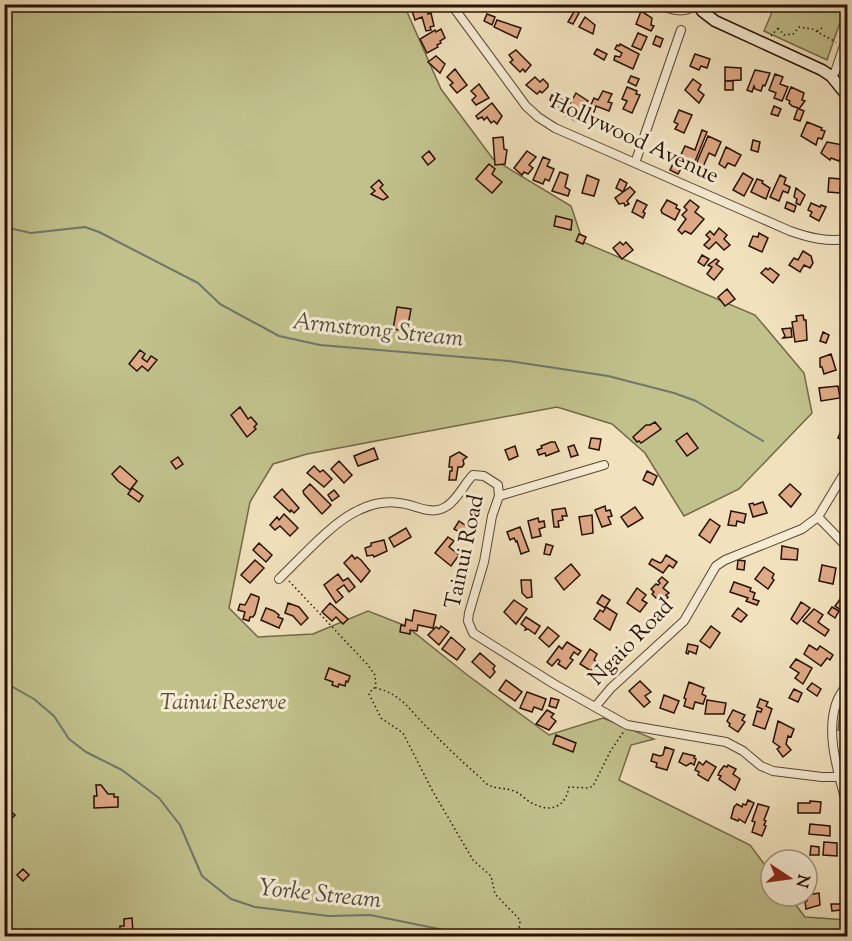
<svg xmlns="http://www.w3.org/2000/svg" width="852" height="941" viewBox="0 0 852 941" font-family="'Sorts Mill Goudy',serif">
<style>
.green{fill:#c1c18c;stroke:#746848;stroke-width:1.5}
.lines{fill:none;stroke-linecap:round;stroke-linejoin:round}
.stream{stroke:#6d786a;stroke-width:2}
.building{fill:#dfaa86;stroke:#281003;stroke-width:1.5}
.street-casing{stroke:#5a4432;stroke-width:10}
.secondary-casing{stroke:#281003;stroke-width:13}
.path{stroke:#281003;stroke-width:1.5;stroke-dasharray:1.5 3;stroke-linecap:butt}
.street{stroke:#f6ecd4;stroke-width:8}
.secondary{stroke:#f6ecd4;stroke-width:10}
.labels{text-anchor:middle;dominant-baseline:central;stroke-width:6;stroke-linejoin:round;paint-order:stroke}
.street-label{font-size:22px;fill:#281003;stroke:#f6ecd4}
.park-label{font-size:22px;font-style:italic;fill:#5e4e33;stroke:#f6ecd4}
.water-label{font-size:24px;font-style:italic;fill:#504d3f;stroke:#f6ecd4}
</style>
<rect width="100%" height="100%" fill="#f1e2bd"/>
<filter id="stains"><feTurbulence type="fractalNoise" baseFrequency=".00333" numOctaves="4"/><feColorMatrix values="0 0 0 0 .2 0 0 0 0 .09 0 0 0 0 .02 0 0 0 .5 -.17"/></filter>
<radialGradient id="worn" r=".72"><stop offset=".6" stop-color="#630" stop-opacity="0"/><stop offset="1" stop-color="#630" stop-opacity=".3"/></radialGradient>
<path class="green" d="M5 5H404L441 89 493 159 571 206 583 242 755 315 804 373 812 413 739 489 684 516 645 453 612 424 557 407 307 454 273 464 250 502 229 608 258 637 313 634 368 611 406 626 466 674 549 735 603 718 654 739 631 745 619 780 750 845 771 873V896H789L805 917 847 920V936H5Z
M775 5H846L827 60 764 31Z
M847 694V731L838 730 841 703Z"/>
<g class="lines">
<path class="stream" d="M4 229 9 228 31 233 85 227 99 232 198 283 220 304 279 336 320 345 509 361 608 376 674 393 696 401 763 441
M4 682 34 699 54 716 69 739 86 752 122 770 159 798 180 825 202 876 231 899 255 907 329 916 370 915 474 936"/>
</g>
<path class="building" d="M426 7 428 14 431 13 434 26 430 27 431 30 426 31 422 17 415 20 412 11Z
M575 10 579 13 573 24 568 22Z
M641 11 652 18 651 25 654 26 651 31 636 24Z
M487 14 495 17 492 25 484 21Z
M585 17 595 25 593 34 579 27Z
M497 20 521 28 517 38 494 27Z
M441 29 445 38 440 41 441 43 437 45 438 47 427 53 420 39 435 30 436 32Z
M638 33 647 37 641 50 632 46Z
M656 36 663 39 660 47 653 44Z
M620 44 639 54 633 69 614 60 615 56 620 57 622 53 615 49 617 45 619 46Z
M597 49 607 54 604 60 594 54Z
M516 50 531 65 525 72 523 69 520 72 510 62 513 60 509 55Z
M695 54 710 59 707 68 701 66 699 70 690 66Z
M436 56 445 64 440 73 428 62Z
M725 67 741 68V80L725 81Z
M455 69 467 85 457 93 450 85 453 83 447 77Z
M755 70 770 73 765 86 763 85 761 91 755 89 754 86 752 92 747 90Z
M775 74 783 77 780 84 788 87 782 101 774 98 776 93 769 90Z
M631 76 639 79 636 86 628 82Z
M535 77 540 82 543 79 548 84V87L542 93 540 91 537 94 526 85Z
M693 79 701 85 698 90 704 95 699 103 685 90Z
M725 81H733V90H725Z
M479 84 489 98 476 105 472 100 476 96 471 91Z
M627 87 637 91 636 94 640 95 632 113 623 109 627 101 622 99Z
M791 87 804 93 802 100 805 101 799 109 804 111 800 121 794 119 798 108 792 106 789 103 790 101 786 99Z
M603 91 612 94 608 102 612 103 609 111 596 106 594 112 589 109 594 98 598 100Z
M576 93 588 101 584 106 587 108 583 115 576 121 564 115Z
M552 95 567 102 565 107 562 105 561 109 555 107 556 105 550 100Z
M492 103 502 116 497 124 494 121 491 123 487 117 484 120 482 117 478 119 476 116Z
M774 106 781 109 778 116 771 114Z
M679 110 692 115 684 133 675 129 678 124 674 122Z
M807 122 822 128 821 130 825 131 822 139 818 138 816 145 801 136Z
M702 130 707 132 694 164 686 160 678 174 670 170 675 160 678 161 685 146 695 150Z
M708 136 721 142 715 156 709 153 700 174 693 171Z
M503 137 504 149 507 150 505 164 495 165 493 138Z
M753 140 760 142 758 152 751 150Z
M827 142 843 145 841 150 844 151 839 161 831 158 830 160 821 153Z
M726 147 741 155 735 166 728 163 725 168 719 164Z
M429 151 435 159 428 165 422 157Z
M527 151 536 157 529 165 533 168 528 174 524 172 522 175 514 168Z
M543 157 550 160 547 166 554 169 549 181 545 179 543 184 533 180Z
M489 164 495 169 492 174 502 182 492 193 476 179Z
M560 172 568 175 565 187 570 190 568 196 552 191Z
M743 173 753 179 744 196 733 190Z
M587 175 599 180 594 196 582 193Z
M780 175 786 178 784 184 790 187 788 193 783 191 779 201 770 197Z
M829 178 841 179 840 193 828 192Z
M620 179 627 183 623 192 616 188Z
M757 179 763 181 762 183 770 188 766 199 751 192Z
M379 180 383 185 380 188 388 197 383 200 371 194 375 191 371 187Z
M630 187 635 192 627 201 629 204 625 206 624 203 619 204 615 198Z
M796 188 805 195 800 205 796 203 797 199 794 197Z
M637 200 647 205 643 212 645 213 643 218 632 212Z
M667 200 677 205 676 208 680 210 675 220 662 213 661 210Z
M690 200 699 207 695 212 704 219 691 234 685 231 682 234 678 230 686 219 682 215 687 210 684 207Z
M787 202 796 206 794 212 785 208Z
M811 203 820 207 821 205 826 207 819 221 810 216 812 212 808 210Z
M556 216 572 220 571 230 554 226Z
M719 228 727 235 724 239 730 245 724 250 716 242 709 249 704 245 710 239 706 235 710 231 714 235Z
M759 233 768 238 762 252 749 246 753 236 758 237Z
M579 234 586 237 583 244 576 241Z
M620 242 623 245 626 242 633 250 622 259 613 248Z
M803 251 811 256 813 263 810 268 804 265 800 272 789 265 794 258 798 260Z
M702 255 709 259 704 266 698 262Z
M716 259 719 261 716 264 723 269 714 280 707 274 712 267 708 265Z
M766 268 768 270 770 268 779 275 773 283 761 273Z
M727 289 735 299 725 306 718 297Z
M397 307 411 309 407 331 393 329Z
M803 315 804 320H806L807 340 795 342 792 322 797 321 796 316Z
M791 328 792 337 783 338 785 336 782 329Z
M823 332 829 335 826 343 820 341Z
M140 350 145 354 142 358 147 362 151 356 157 360 148 371 142 366 137 371 129 364Z
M831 354 836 370 824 374 822 367H820V358Z
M838 386 840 398 821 401 819 388Z
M240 407 248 419 251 417 257 424 254 427 256 429 247 437 231 415Z
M655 422 661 429 641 443 639 441 637 442 633 437 646 425H650Z
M841 431 848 435 847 443 838 438Z
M687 433 698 448 687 456 676 441Z
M591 438 601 439 599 450 589 448Z
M551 442H555L559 451 546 456 545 453 539 455 537 450 542 448 541 446Z
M574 445 578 455 571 457 568 447Z
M515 446 518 456 509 460 505 450Z
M374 448 378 459 358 466 354 456Z
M459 452 467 457 463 460 464 464 462 467H458L456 480H449L450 471H452V467H449L450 457Z
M178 457 183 464 176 469 171 462Z
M339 461 352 475 344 483 331 469Z
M120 466 137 481 130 490 118 481 112 474Z
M314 466 320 472 323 470 332 479 324 487 307 473Z
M647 471 657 476 653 485 643 480Z
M310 484 331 505 322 514 304 494 303 491Z
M790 484 801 494 791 507 779 495Z
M132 488 143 496 139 502 128 494Z
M282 489 299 508 294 513 291 510 290 512 274 497Z
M334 490 339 496 332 501 328 495Z
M763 502 767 513 753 517 749 504 753 503 754 505Z
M605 506 606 511 610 510 612 516 608 517 611 524 602 527 595 510Z
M635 507 643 518 628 527 621 517Z
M565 508 567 516H562L563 520 558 521 559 527H554L552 510Z
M731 511 746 514 744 523 737 521 736 526 728 525Z
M284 514 298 528 290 536 280 526 275 530 270 525 277 517 279 520Z
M592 515 593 533 582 535 579 517Z
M538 518 539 522 544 521 545 527 539 529 541 536 532 538 528 521Z
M710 519 720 526 710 543 699 535Z
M459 521 471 529 466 536 454 529Z
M520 527 529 551 521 554 517 541 516 542 514 538 510 540 507 532Z
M406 528 411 537 394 547 389 538Z
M448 537 454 541 449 547 459 555 451 566 435 553Z
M384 540 387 551 374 557 373 555 367 556 365 548 371 546V543Z
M259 543 272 555 266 562 253 550Z
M546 544 553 546 550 555 544 554Z
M782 546 798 549 797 560 781 559Z
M352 555 355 559 357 557 361 560 370 571 361 582 344 563Z
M666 555 677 562 673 568 669 565 663 573 649 564 652 559 660 563 662 562Z
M255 560 264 568 250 583 241 575Z
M738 560 745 561 744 570 737 569Z
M571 564 580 575 564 590 555 578Z
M822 565 836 568 833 584 819 581Z
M764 567 774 574 772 578 774 580 768 589 755 579Z
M338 574 343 581 348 578 355 587 349 592 344 585 337 590 343 597 336 603 324 585Z
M662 577 668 582 663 588 669 593 666 595 668 597 666 600 664 598 660 602 652 594 654 592 651 589 656 584 658 585 660 583 658 581Z
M521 580H531L532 597 527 598 522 593Z
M734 582 751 588 750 591 755 593 753 599 759 601 757 605 746 601 748 598 730 592Z
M637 588 646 595 642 600 647 603 640 612 627 603Z
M251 594 259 597V599L255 614 253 617H250L249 621 243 619 245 612 238 610 240 604 245 605Z
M844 594 848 597V608L844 612 835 606Z
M602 595 610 600 605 608 597 603Z
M514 600 527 609 516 624 504 612Z
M801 602 810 608 797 624 791 619Z
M288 603 299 607 308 618 301 625 293 616 285 613Z
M330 603 348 619 343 624 336 617 332 621 322 612Z
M606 607 617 614 610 630 594 619 600 610 603 612Z
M832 607 839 611 835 618 828 613Z
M266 608 274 611 279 615 278 617 283 619 279 628 261 620Z
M738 608 747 615 741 622 732 616Z
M814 609 823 615 818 622 829 630 825 636 803 621Z
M414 610 436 615 433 628 418 625 417 631 410 630V634L400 632 401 625 405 626 406 619 412 621Z
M526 617 540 626 535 634 528 629 525 630 526 628 521 624Z
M441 626 449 632 439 645 428 635 436 627 439 629Z
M711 626 720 633 710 648 700 641Z
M548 627 559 636 549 647 539 638Z
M451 637 465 649 457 660 442 649Z
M567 642 581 651 578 655 574 652 570 658 573 660 566 669 558 664 560 661 558 659 552 666 547 662 559 646 562 649Z
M688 644 698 646 696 654 689 651 688 654 686 653Z
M809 645 817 650 820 646 833 655 830 660 827 658 821 666 804 654Z
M590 649 597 654 594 660 597 662 591 671 580 664Z
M480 653 495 666 493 669 495 672 490 678 472 662Z
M796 659 812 668 803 684 795 678 799 673 790 667Z
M329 668 350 676 348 682 346 681 345 686 339 684 338 687 332 685 333 682 325 679Z
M506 680 522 692 515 701 499 690Z
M640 681 651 692 645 696 650 702 644 707 629 691Z
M689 682 704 688 702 694 706 696 703 704 695 702 693 709 684 706 686 699 684 698Z
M812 683 821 689 817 696 807 689Z
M794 689 802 693 798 702 789 698Z
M527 692 546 699 542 710 534 707 532 712 520 708Z
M664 695 679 701 674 713 660 708Z
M551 698 559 700 556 708 549 706Z
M760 699 768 702 766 706 772 709 765 729 753 725 757 711 761 712 762 709 757 707Z
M707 700 726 703 724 714H705Z
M547 710 554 714 551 717 556 721 549 730 536 724Z
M733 710 745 715 742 720 745 722 738 732 729 726 730 724 727 721Z
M778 721 794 729 791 737 788 736 786 744 791 750 783 757 777 749 780 747 773 742Z
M556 735 576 743 573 752 553 744Z
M665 747 674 750 667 770 656 767 657 763 651 761 653 754 660 756 663 755Z
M683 753 695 756 694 758 696 759 694 765 691 763 686 766 679 762Z
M706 761 716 767 708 781 698 775 699 772 695 770 699 762 703 765Z
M728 765 736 769 733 774 740 779 735 790 719 779 721 776 718 775 720 771 724 766 727 767Z
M96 785H101L108 794H114V797H118V807L94 808V796H97Z
M748 800 754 803 745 823 739 819 738 821 731 818 734 807 737 804 742 807 743 804 746 805Z
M810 801 821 802 820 813H798V803H810Z
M758 804 769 807 764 820 766 821 764 825 766 826 762 836 752 832 755 822 752 821Z
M7 808 15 815 4 826V810Z
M810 824 830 826V836L809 834Z
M824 842 837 843V856L823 855Z
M811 846 819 847V855H810Z
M23 869 29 875 23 881 17 875Z
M819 893 820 905 806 909 805 901H807V895Z
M831 904H841V910L832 911Z
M132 918 133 933H135V936H120V926H124V919Z"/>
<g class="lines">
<g class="street-casing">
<path id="street" d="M451 4 526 106 538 117 555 128 790 231C810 238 827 242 848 239
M658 4C673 11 684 14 698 4
M831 76 835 72 848 34
M635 163 681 30
M499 496 604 465
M818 517 848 548
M279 579C301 558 332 522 359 510 371 504 385 501 399 503 415 504 431 517 447 506 458 499 464 484 473 475L484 476 498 485 499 496 492 516 484 562 469 613 468 621 473 633 554 684 627 725 726 742 743 751 761 766 773 771 822 777H840
M848 684C843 690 838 697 836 704 825 737 840 777 848 810
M595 707 611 688 684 621 716 566 725 560 802 529 818 517 848 467"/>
</g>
<g class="secondary-casing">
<path id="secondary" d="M698 4 702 11 715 21 822 70 831 76 848 97"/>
</g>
<path class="path" d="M778 28 784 35 793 34 799 27 812 29 836 42
M817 31 822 28
M771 36 780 26
M289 581 367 664 375 675 376 688C404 695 410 712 430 730 446 746 463 763 481 778 490 791 501 786 514 791 520 793 525 799 530 802 549 813 565 809 569 787L589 788 593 786 610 752 624 731
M375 688H373L369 694 381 718 403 733 432 790 473 860 491 876 495 894 520 920C520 927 519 932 512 936L503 935 502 936"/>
<use href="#street" class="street"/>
<use href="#secondary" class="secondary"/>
</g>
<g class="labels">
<g class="street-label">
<text transform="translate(634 140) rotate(25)">Hollywood Avenue</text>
<text transform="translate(466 552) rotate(-78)">Tainui Road</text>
<text transform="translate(632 643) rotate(-46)">Ngaio Road</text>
</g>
<g class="park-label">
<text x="223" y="704">Tainui Reserve</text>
</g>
<g class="water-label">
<text transform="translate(378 331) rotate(6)">Armstrong Stream</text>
<text transform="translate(320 895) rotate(6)">Yorke Stream</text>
</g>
</g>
<rect width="852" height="941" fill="none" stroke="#f1e2bd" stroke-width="24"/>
<rect x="6" y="6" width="840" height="929" fill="none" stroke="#281003" stroke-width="3"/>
<rect x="12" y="12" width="828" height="917" fill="none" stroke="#281003" stroke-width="1.5"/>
<g transform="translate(789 878) rotate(103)"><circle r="28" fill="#f6ecd4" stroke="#a49480" stroke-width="1.5"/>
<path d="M0-4.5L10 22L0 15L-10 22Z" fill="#8f2418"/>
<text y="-9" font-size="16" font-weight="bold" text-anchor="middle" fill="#281003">N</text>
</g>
<rect width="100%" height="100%" filter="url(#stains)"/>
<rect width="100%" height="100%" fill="url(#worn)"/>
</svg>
